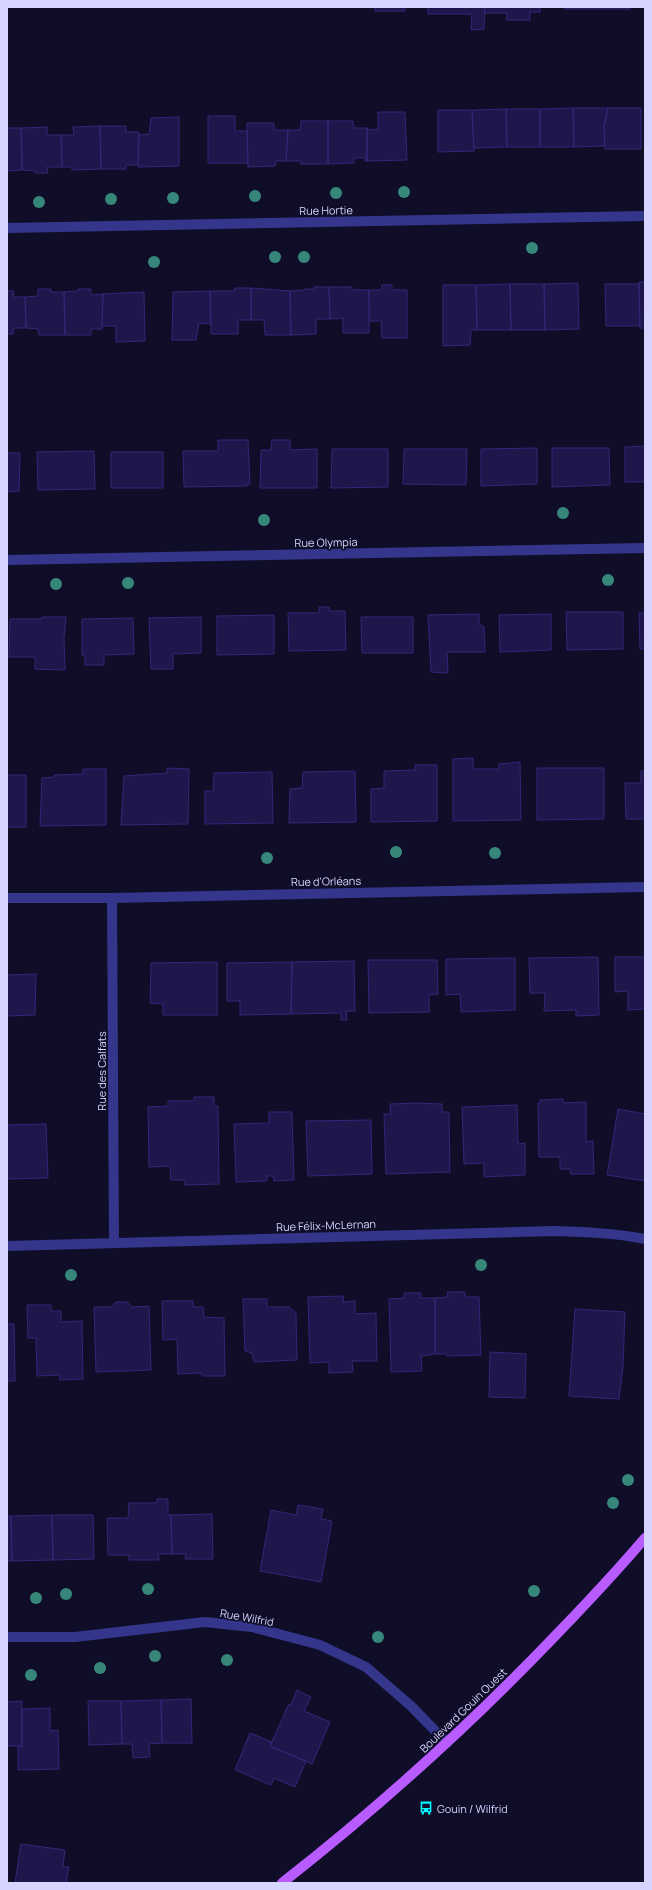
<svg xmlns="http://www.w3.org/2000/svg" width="652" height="1890" viewBox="0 0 652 1890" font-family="Manrope,sans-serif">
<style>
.building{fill:#1f174b;stroke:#322779}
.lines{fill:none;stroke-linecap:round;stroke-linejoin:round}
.minor{stroke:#34368c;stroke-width:10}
.major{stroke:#b85cff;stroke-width:10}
.tree{fill:#368779}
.labels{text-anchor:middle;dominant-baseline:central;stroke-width:3.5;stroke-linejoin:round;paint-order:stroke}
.street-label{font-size:11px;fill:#d7d5ff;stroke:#100d28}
.poi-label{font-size:11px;fill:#d7d5ff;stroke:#100d28;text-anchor:start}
</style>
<rect width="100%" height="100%" fill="#100d28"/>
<path class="building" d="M375 7H405V11H375Z
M428 7H485L484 29 471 30 472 14H428Z
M485 7H540V12H530V20H507V13H485Z
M565 7H630V9H565Z
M573 108 574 147H540V109Z
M573 108H608L604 126 605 146 574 147Z
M608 108H641V149H605L604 126Z
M506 109 507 147 474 148 472 110Z
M506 109H540V147H507Z
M438 110H472L474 151 438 152Z
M378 112H405L407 160 367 161V128L370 130 378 129Z
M208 116H235V131H247L248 163H208Z
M179 117V166L138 167 139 135 149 134 151 118Z
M301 121H328V164H301L300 161H286L288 130H300Z
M328 121H353L354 128H367V161H365V158H354V163L328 164Z
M247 123H274V130H288L286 161H276L275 166 248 167Z
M100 126H126V132H139L138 165H126V169H101Z
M100 126 101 169 72 170V167H62L61 135H74L73 127Z
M47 127V135H61L62 167H47L48 173H35V171L22 170 21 128Z
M7 128H21L22 149V170L7 171V173Z
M639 282H645V328H640Z
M578 283 579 329 545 330 544 284Z
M510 284H544L545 330H511Z
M510 284 511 330H477L476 285Z
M605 284H639L640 326H606Z
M382 285H392V290H407V338H382L381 321H370L369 290H381Z
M443 285H476L477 330H471L470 345 443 346Z
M314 287H329L330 319H316V334L291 335 290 291 304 290 305 289H314Z
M329 287H352V290H369V333H343V318L330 319Z
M235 288H251V320H238V334H211L210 291H234Z
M251 288 290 291 291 335H265L264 320H251Z
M38 289H51L50 292H64L65 335H39L38 329 26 328 25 297 38 296Z
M78 289H91V295L103 294 102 329H91V335H65L64 292 78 291Z
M7 291H14L13 297H25L26 328H14L13 334H7Z
M210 291 211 324 199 323 196 340H172L173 292Z
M144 292 145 341 116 342V326H102L103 294Z
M218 440H248L250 484H247V486L184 487 183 451H218Z
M272 440H290V450L317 449V488H260L261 450H271Z
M645 446V482H625V447Z
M537 448V484L481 486V449Z
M552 448H609L610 485 552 487Z
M332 449H388V487L331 488Z
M404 449H467L466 485 403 484Z
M94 451 95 489 38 490 37 452Z
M111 452H163V488H111Z
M7 453H20L19 491 7 492Z
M319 607H329L330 611H345L346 650 289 651 288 613H319Z
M566 612H623V649L567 650Z
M639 613H645V649H640Z
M479 614V624L484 627 485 652H447L448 673 431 672 428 615Z
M551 614V650L500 652 499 615Z
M274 615V654L217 655V616Z
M42 617H66L64 638 65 670 35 669V657H9L10 619H41Z
M201 617V653L173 654V669H151L149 618Z
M361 617H413V653H362Z
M133 618 134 654 104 655V665H85V655H82V619Z
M473 758V769H499V764L520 762 521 820 453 821V759Z
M415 765H437V821L371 822V789L384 788V771L416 770Z
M167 768 189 769 188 824 121 825 124 776 167 773Z
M537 768H604V819L537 820Z
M83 769H106V825L40 826 42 778 54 777V775L83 774Z
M355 771 356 822 289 823 290 789 302 788 303 772Z
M641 771H645V819H626L625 783H641Z
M272 772 273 823 205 824V791H213L214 773Z
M7 775H26V827H7Z
M598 957 599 1015 576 1016V1010L544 1011 545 993H530L529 958Z
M615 957H645V1009L628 1010V991L615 992Z
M515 958V1010L461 1012 460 994 446 995V959Z
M368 960H437L438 994 429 995V1012L369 1013Z
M354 961 355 1011H346L347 1020H341V1013L291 1014 292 962Z
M217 962V1015H163V1004L150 1003 151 963Z
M292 962 291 1014 240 1015V1001H227V963Z
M36 974 35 1015 7 1016V975Z
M194 1097H214V1106H218L219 1184 185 1185V1180H171L170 1166 149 1167 148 1107 168 1106V1101H194Z
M563 1099V1103L586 1102V1142L593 1141 594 1174H571L570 1169H560V1157H539L538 1103H540V1100Z
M417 1103 442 1104V1112H449L450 1172 386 1174 384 1114H391L390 1104Z
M517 1105 518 1144 525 1143V1175L484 1177V1163L464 1164 462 1107Z
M618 1109 645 1114V1181L607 1175Z
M269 1112H292L294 1180 274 1181 273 1176H267V1181L236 1182 234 1124 269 1123Z
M371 1120 372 1174 308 1176 306 1121Z
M46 1124 48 1178 7 1179V1125Z
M447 1292H465V1297H479L481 1355 447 1356 446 1354H435V1298L448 1297Z
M404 1293H421V1298H435V1354L421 1356 422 1371 391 1372 389 1299 404 1298Z
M344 1296 343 1302 355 1301V1314L376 1313 377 1361H352L353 1372 329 1373V1362L310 1363 308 1297Z
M243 1299H267V1307H289L296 1313 297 1360 254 1362 252 1353 245 1351Z
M162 1301H193V1307H203L204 1317 224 1318 225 1376H202L201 1373 178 1374 177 1339 163 1340Z
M116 1302H127L132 1307 149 1306 151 1370 96 1372 94 1307H111Z
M27 1305H51V1311H61V1322L82 1321 83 1379 60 1380 59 1375 37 1376 36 1338H28Z
M575 1309 625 1312 623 1366 619 1399 569 1396Z
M7 1324H14L15 1381H7Z
M490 1352 526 1354 525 1398 489 1397Z
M157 1499H168V1515H171L172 1554H158L159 1560H129V1555H108L107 1518H128L129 1503H157Z
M298 1505 323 1509 321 1519 332 1521 321 1582 260 1571 271 1510 296 1515Z
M212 1514 213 1559H185L186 1554H172L171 1515Z
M52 1515H93L94 1559 53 1560Z
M52 1515 53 1560 12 1561 11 1516Z
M7 1516H11L12 1561H7Z
M297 1690 311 1697 304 1711 330 1722 312 1764 270 1746 289 1704 291 1705Z
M191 1699 192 1743H162L161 1700Z
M161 1700 162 1743 149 1744 150 1757 133 1758 132 1744H122L121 1701Z
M22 1701V1746H7V1702Z
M88 1701H121L122 1744 89 1745Z
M50 1708V1731L58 1730 59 1769 18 1770V1746H22V1709Z
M250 1733 272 1742 270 1746 306 1761 295 1787 274 1778 271 1785 235 1770Z
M21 1844 65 1850 63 1867H69L66 1883H15Z"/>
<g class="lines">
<path class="minor" d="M7 228 645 216
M7 560 645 548
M7 898H112L645 887
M112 898 114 1243
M7 1246 554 1231C585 1232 614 1233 645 1239
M7 1637H75L205 1622 252 1627 320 1645 366 1667 411 1706 447 1743"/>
<path class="major" d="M282 1883C379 1807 470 1725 555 1636 586 1604 616 1572 645 1538"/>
</g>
<g class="tree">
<circle cx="404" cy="192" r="6"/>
<circle cx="336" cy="193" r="6"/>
<circle cx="255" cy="196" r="6"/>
<circle cx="173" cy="198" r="6"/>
<circle cx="111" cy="199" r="6"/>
<circle cx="39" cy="202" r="6"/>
<circle cx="532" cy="248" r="6"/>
<circle cx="275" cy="257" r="6"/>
<circle cx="304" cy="257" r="6"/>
<circle cx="154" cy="262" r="6"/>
<circle cx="563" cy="513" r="6"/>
<circle cx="264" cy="520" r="6"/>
<circle cx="608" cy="580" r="6"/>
<circle cx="128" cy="583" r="6"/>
<circle cx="56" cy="584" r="6"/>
<circle cx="396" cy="852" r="6"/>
<circle cx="495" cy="853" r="6"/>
<circle cx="267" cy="858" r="6"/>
<circle cx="481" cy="1265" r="6"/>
<circle cx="71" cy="1275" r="6"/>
<circle cx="628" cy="1480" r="6"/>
<circle cx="613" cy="1503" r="6"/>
<circle cx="148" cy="1589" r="6"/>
<circle cx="534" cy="1591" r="6"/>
<circle cx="66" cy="1594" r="6"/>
<circle cx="36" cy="1598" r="6"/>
<circle cx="378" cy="1637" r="6"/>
<circle cx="155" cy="1656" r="6"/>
<circle cx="227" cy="1660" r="6"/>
<circle cx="100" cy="1668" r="6"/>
<circle cx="31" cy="1675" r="6"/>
</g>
<defs>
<g id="bus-bare" transform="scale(1.08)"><path d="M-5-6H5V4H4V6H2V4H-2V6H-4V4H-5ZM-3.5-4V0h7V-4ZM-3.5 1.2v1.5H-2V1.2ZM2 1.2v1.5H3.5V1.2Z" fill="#01f5ff" stroke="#100d28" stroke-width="2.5" paint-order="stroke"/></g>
</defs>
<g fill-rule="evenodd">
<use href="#bus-bare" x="426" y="1808"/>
</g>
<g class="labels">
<g class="street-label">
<text transform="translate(326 210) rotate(-1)">Rue Hortie</text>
<text transform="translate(326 542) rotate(-1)">Rue Olympia</text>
<text transform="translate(326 881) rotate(-1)">Rue d'Orléans</text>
<text transform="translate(101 1071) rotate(-90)">Rue des Calfats</text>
<text transform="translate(326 1225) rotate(-2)">Rue Félix-McLernan</text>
<text transform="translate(247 1617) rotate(10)">Rue Wilfrid</text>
<text transform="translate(463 1710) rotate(-44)">Boulevard Gouin Ouest</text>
</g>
<g class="poi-label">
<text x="437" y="1808">Gouin / Wilfrid</text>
</g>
</g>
<rect width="652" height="1890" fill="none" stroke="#d7d5ff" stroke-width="16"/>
</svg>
